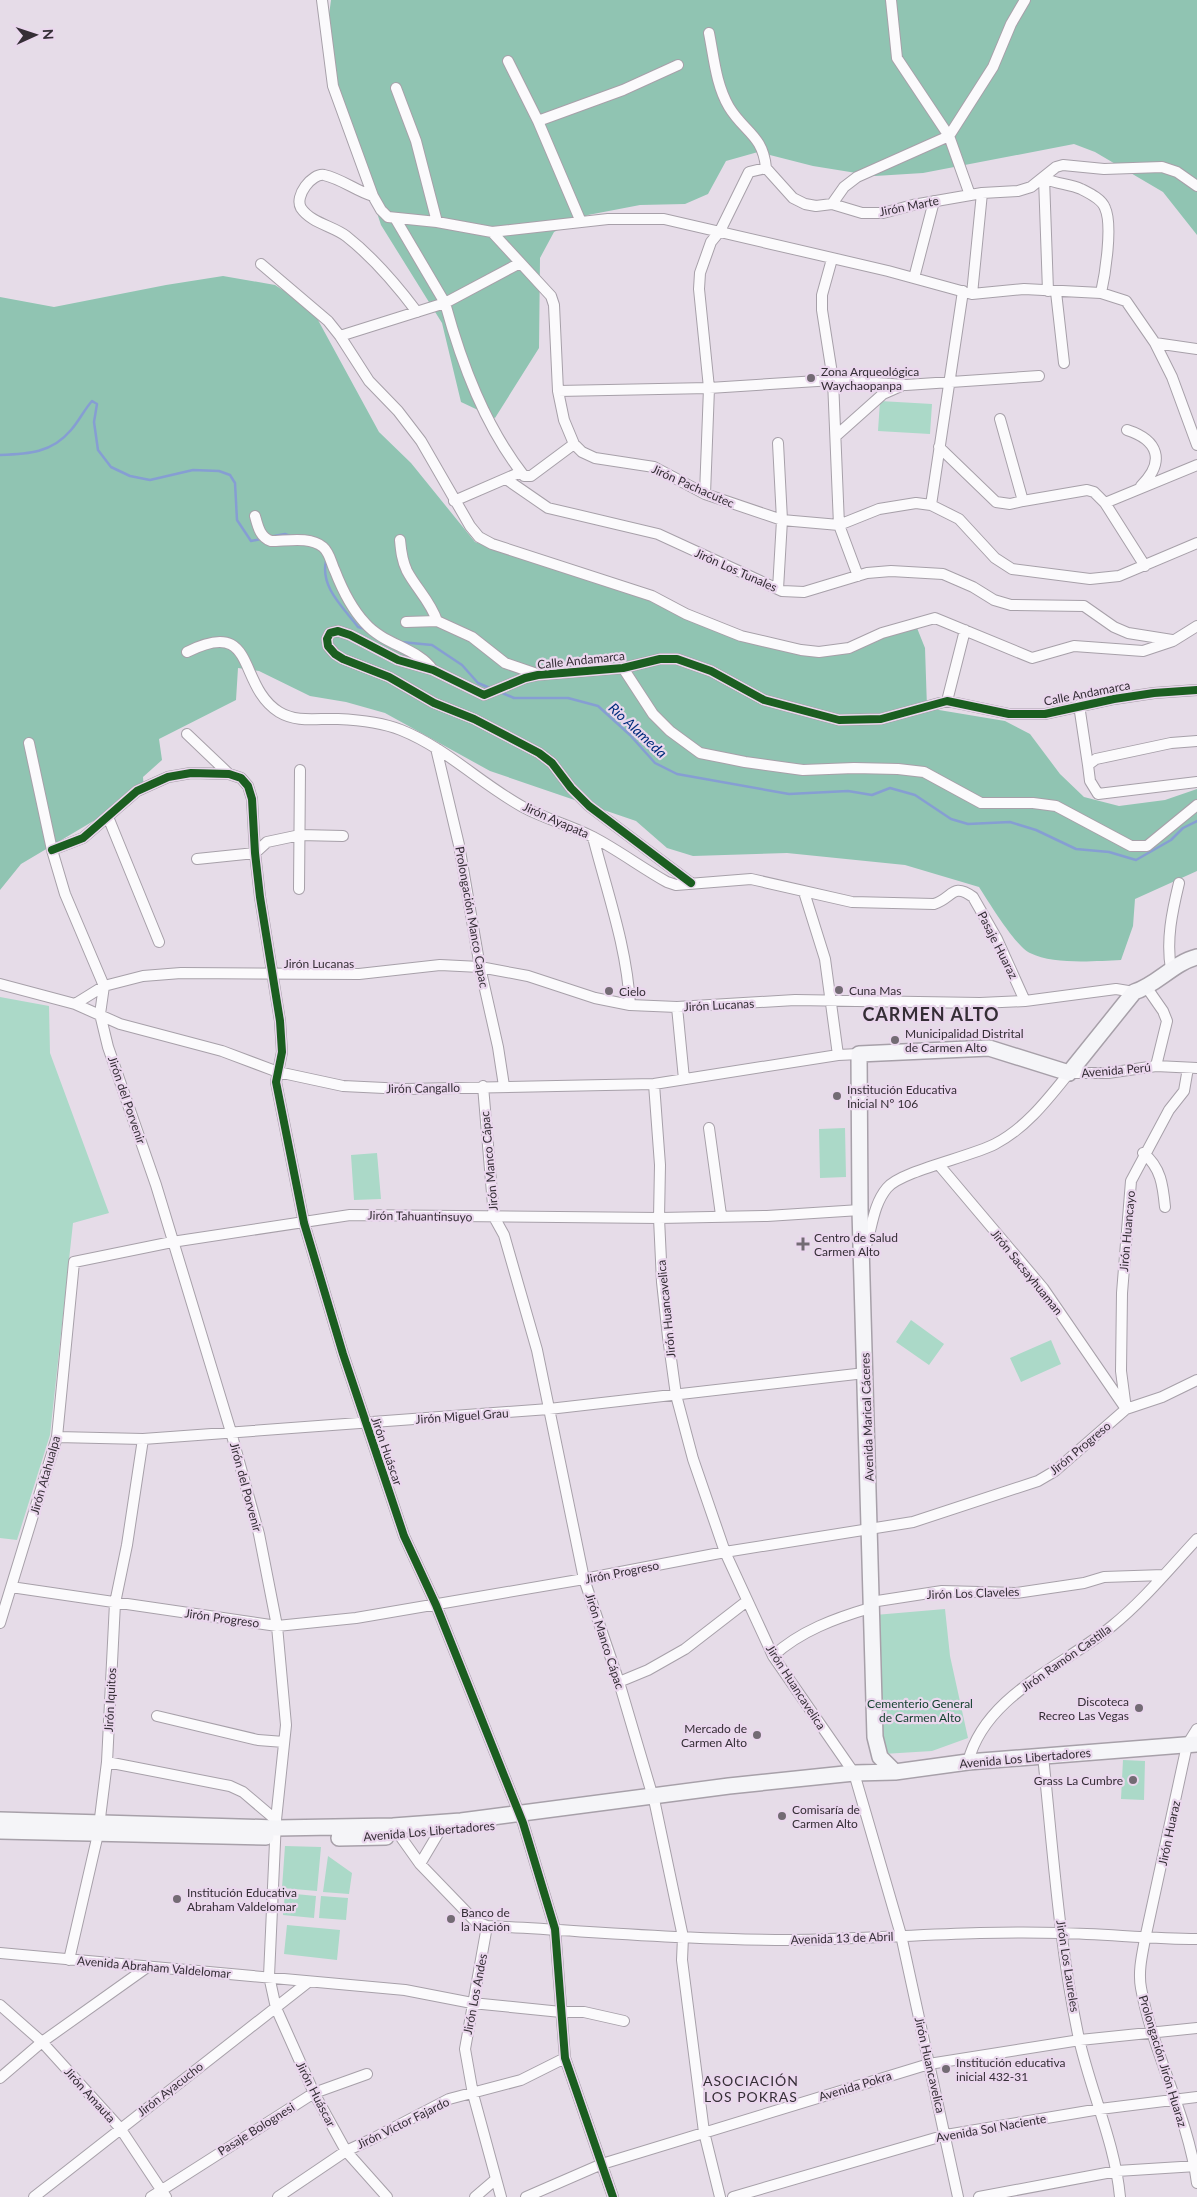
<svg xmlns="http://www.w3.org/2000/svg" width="1197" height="2197" viewBox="0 0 1197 2197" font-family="Lato,sans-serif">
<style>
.green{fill:#abd9c8}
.forest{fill:#90c4b2}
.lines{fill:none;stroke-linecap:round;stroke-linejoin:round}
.stream{stroke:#869ed3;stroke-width:2.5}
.street-casing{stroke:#a7a0a9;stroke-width:12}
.secondary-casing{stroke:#a7a0a9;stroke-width:18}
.street{stroke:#fbfafc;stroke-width:10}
.secondary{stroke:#f5f5f8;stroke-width:15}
.cycleway-casing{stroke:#ead7ed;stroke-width:11}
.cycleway{stroke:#1b5e20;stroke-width:8}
.poi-dot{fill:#736b74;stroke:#ead7ed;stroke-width:2}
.labels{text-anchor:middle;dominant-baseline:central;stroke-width:4.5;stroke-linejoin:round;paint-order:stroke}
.street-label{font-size:12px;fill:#352e36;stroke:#ead7ed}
.poi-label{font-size:12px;fill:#352e36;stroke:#ead7ed;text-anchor:start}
.park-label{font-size:12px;fill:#133f2d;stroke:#ead7ed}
.water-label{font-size:14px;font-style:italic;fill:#002b7c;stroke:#ead7ed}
.neighbourhood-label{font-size:14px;letter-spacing:1px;fill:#352e36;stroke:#ead7ed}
.district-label{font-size:18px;font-weight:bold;letter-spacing:1px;fill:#352e36;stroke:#ead7ed}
</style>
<rect width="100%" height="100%" fill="#e6dce8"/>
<path class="green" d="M880 401 932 404 930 434 878 431Z
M0 997 49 1006 50 1053 109 1213 73 1223 50 1435 17 1540 0 1538Z
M845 1128 846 1177 820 1178 819 1129Z
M377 1153 381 1199 354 1200 351 1155Z
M911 1320 944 1344 929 1365 896 1342Z
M1051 1340 1061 1364 1021 1382 1010 1358Z
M945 1609 950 1656 968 1738 932 1751 883 1754 875 1615Z
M1123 1760 1145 1761 1144 1800 1121 1799Z
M285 1846 321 1847 317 1891 282 1888Z
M328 1856 352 1873 349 1894 323 1892Z
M285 1893 316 1896 314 1918 283 1915Z
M321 1896 348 1898 346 1920 319 1918Z
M287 1925 340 1930 337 1960 284 1954Z"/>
<path class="forest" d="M331 0H1197V235L1163 192 1095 152 1074 144 923 173 875 176 813 166 758 152 726 161 708 194 685 204 640 205 588 215 554 232 540 258 539 348 495 418 461 402 442 323 381 225 324 53Z
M223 276 275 285 312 309 379 432 411 463 475 542 638 594 737 638 816 654 917 628 925 648 927 708 1005 721 1030 734 1060 774 1084 797 1119 806 1165 800 1197 789V871L1135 899 1133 926 1121 960C1095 961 1054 965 1030 953 1016 947 988 901 979 887L905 865 787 853 693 856 667 848 636 821 490 771 385 713 346 702 310 696 259 671 238 668 236 700 159 739 162 760 143 777 144 791 21 864 0 890V297L54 307 166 285Z"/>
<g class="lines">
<path class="stream" d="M0 455C28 454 52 453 71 430 79 421 84 410 92 401L97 404 94 422 98 450 111 467 130 476 150 480 193 470 219 471 230 475 235 483 237 520 251 541 261 539
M269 537 285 534 290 536
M326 561C320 587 343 607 358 627L365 629
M401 642 432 645 462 665 478 683 490 688
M500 692 514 698H568L598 706 630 735 655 763 677 774 789 794 848 791 872 795 890 788 915 795 951 819 968 824 1010 822 1036 830 1076 849 1109 852 1136 860 1171 840 1183 828 1197 821"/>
<g class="street-casing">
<path id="street" d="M322 0 333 86 373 196 381 210 388 217 437 222 492 232 608 219H664L888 271 972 294 1024 289 1101 293 1126 301 1155 343 1197 349
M891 0 897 58 949 136 970 195
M709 33C714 58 716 85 729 107 744 132 763 135 766 168
M508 61 538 121 581 222
M396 88 416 141 437 222
M538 121 623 90 678 65
M373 196C356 191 342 179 324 175 312 173 294 196 301 208 311 223 333 226 346 236 374 258 396 284 417 312
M832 204 844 187 857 177 949 136 993 67 1011 24 1025 0
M492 232 551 296 554 305 558 391 564 420 574 444 582 452 595 458 654 467 705 494 782 520 839 525 879 509 916 503 931 505 959 519 995 558 1012 569 1090 579 1119 576 1197 543
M832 259 822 295V310L833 380 839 525 858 576
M520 263 445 303C462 365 485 426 524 476H531L574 444
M261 264 328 321 340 336 369 381 398 411 421 441 470 526 479 537 492 544 652 596 686 614 741 636 801 650 819 652 849 648 882 633 935 618 1032 658 1074 646 1143 651 1173 641 1197 626
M914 278 934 201
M1048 291 1044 178C1056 184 1069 184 1081 189 1089 193 1102 199 1105 208 1113 225 1105 275 1101 293
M1056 292 1064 363
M972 294 982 193
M340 336 445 303 395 218
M1155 343 1172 377 1197 445
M558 391 709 388 833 380 906 385 1039 376
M1000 419 1023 501 1087 490 1094 492 1105 503 1197 465
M1127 430C1158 440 1166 461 1141 486
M837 435 883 394 901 386
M778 443 782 520 778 589
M939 447 996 502 1010 504 1023 501
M506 479 548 508 658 534 782 591 804 592 867 573 891 571 943 574 973 587 994 600 1011 605 1084 606 1114 627 1128 633 1172 640
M705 494 709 388 699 289 700 273 711 242 720 231 749 172 766 168 793 198 805 204 816 206 832 204 862 213H883L913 205 982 193 1018 191 1031 187 1056 167 1063 165 1104 169 1162 167 1177 172 1197 186
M454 501 521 472
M1105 503 1145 566
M931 505 963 291
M255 516C258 527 260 537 271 541 287 541 310 536 323 547 330 553 331 563 335 571 342 589 352 609 365 623 384 645 418 648 433 670
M400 540C401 551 402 561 407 571 416 588 431 602 437 621L472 637 505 663 537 674
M406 622 437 621
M187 652C258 616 236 685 279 712 297 723 318 718 338 719 360 720 381 722 401 730 446 748 481 784 523 807 545 819 570 825 593 837 618 850 642 868 667 882L676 885 751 879 852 902 934 904C953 898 952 882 973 897L997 939 1025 1001
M623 668 653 714 670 731 700 753 745 762 803 770 854 768 898 769 924 772 981 803H1033L1056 806 1131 846H1147L1197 805
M947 701 965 630
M1079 705 1088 765
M187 734 229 774
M1197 741 1171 743 1096 759 1088 765 1090 781 1098 794 1197 782
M29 743 52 850 65 894 104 986 100 1014 108 1047 156 1185 231 1432 259 1534 277 1626 286 1725 276 1820 269 1976 276 2008 314 2093 346 2151 387 2197
M436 748 459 845 480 967 498 1047 504 1086
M108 817 159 942
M593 837C607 892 627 947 630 1005
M52 850 83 838 137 791 168 777 191 773 229 774 241 778 248 786 252 799 255 853 260 897 280 1021 282 1052 276 1082 304 1223 343 1354 404 1536 436 1605 523 1823 555 1929 565 2058 613 2197
M197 859 255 853 267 842 300 835 343 836
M691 883 589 806 571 788 552 763 539 753 474 719 434 703 389 677 343 659 335 654 328 646 327 639 330 633 338 631 350 635 398 660 433 670 484 695 525 678 538 675 623 668 660 659H677L711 671 764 700 839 720 881 719 947 701 1009 714H1045L1114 699 1154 693 1197 690
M299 889 300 770
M804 892 825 959 838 1055
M1171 969C1166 940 1172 912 1179 883
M0 984 75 1004 120 1024 222 1051 278 1072 343 1086 405 1089 654 1084 838 1055 859 1054
M1147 988 1163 1011 1167 1021 1156 1066
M75 1004 104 986 143 976 181 973 359 974 440 965 480 967 528 976 595 998 630 1005 677 1007 795 1000 980 1003 1025 1001 1116 989 1134 992
M677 1007 684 1079
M654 1084 660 1165 659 1218 662 1282 668 1337 676 1395 693 1459 725 1552 773 1656 854 1773 901 1935 958 2197
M483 1086 494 1217 504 1235 537 1350 584 1579 619 1682 655 1804 683 1937 682 1960 704 2132 720 2197
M709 1128 721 1215
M1143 1153C1161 1167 1163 1186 1165 1207
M939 1165 1043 1288 1124 1406
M864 1252C872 1231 872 1206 887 1188 901 1171 970 1157 995 1144 1026 1128 1048 1099 1069 1073H1108L1156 1066 1197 1068
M1126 1409 1121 1371 1122 1293 1131 1181 1169 1110 1184 1091 1188 1068
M57 1437 143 1439 549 1409 865 1373
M11 1587 277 1626 356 1618 584 1579 725 1552 913 1522 1038 1481 1055 1471 1126 1409 1162 1397 1197 1380
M871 1602 942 1591 1016 1593 1084 1583 1104 1577 1164 1575
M0 1623 57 1437 74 1262 172 1242 350 1215 659 1218 767 1216 860 1210
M773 1656C800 1631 836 1618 870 1608
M619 1682 648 1670 685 1649 747 1601
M157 1716 258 1740 284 1742
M1197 1729 1187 1745 1145 1939C1142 1955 1138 1972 1141 1988 1153 2054 1188 2115 1197 2183
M1043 1756C1053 1850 1059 1946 1079 2039 1091 2092 1115 2143 1120 2197
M107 1762 230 1786 243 1792 276 1820
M968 1762C985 1695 1062 1667 1112 1626 1143 1601 1170 1568 1197 1539
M393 1826 420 1864 476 1922 487 1926C588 1931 688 1940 789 1940 880 1939 971 1930 1061 1933 1107 1934 1152 1939 1197 1939
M420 1864 439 1832V1823
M487 1926 465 2049 473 2094 501 2197
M0 1953 405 1990 472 2003 561 2012H584L624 2021
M69 1960 98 1834 107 1762 115 1603 127 1545 143 1439
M0 2005 42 2042 120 2128 166 2197
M0 2078 42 2042 146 1968
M34 2197 307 1983
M151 2197 314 2093 367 2074
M278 2197 346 2151 372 2139 449 2099 521 2080 565 2058
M475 2197 496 2179
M526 2197 602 2164 929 2064 1080 2040 1197 2028
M733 2197 946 2135 1100 2109 1197 2097
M979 2197 1117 2171 1197 2166"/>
</g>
<g class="secondary-casing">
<path id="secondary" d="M895 1772 880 1757 875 1737 860 1210 859 1054 989 1048 1069 1073 1134 992C1157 985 1173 963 1197 957
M0 1820 276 1828 393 1826 461 1821 729 1786 854 1773 895 1772 968 1762 1197 1744
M0 1831 266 1837
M339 1838 386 1837"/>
</g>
<use href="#street" class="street"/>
<use href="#secondary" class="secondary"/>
<g class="cycleway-casing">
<path id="cycleway" d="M52 850 83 838 137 791 168 777 191 773 229 774 241 778 248 786 252 799 255 853 260 897 280 1021 282 1052 276 1082 304 1223 343 1354 404 1536 436 1605 523 1823 555 1929 565 2058 613 2197
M691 883 589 806 571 788 552 763 539 753 474 719 434 703 389 677 343 659 335 654 328 646 327 639 330 633 338 631 350 635 398 660 433 670 484 695 525 678 538 675 623 668 660 659H677L711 671 764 700 839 720 881 719 947 701 1009 714H1045L1114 699 1154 693 1197 690"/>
</g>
<use href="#cycleway" class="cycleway"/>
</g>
<g class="poi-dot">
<circle cx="811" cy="378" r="5"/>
<circle cx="839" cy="990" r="5"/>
<circle cx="609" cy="991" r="5"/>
<circle cx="895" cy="1040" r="5"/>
<circle cx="837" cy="1096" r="5"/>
<path d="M800.5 1236.5h5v5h5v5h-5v5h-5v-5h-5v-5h5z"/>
<circle cx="1139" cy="1708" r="5"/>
<circle cx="757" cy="1735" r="5"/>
<circle cx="1133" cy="1780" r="5"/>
<circle cx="782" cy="1816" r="5"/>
<circle cx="177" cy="1899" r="5"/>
<circle cx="451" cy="1919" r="5"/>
<circle cx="946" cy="2069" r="5"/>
</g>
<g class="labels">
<g class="street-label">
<text transform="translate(909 206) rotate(-11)">Jirón Marte</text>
<text transform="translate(693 486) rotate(24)">Jirón Pachacutec</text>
<text transform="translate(736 570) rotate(24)">Jirón Los Tunales</text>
<text transform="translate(581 660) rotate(-6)">Calle Andamarca</text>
<text transform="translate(1087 693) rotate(-11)">Calle Andamarca</text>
<text transform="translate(556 820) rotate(24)">Jirón Ayapata</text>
<text transform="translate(472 917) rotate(80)">Prolongación Manco Capac</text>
<text transform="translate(998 945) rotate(63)">Pasaje Huaraz</text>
<text x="319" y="963">Jirón Lucanas</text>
<text transform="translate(719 1005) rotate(-3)">Jirón Lucanas</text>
<text transform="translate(1116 1070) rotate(-5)">Avenida Perú</text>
<text transform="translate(423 1088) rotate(-1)">Jirón Cangallo</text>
<text transform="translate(127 1100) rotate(71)">Jirón del Porvenir</text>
<text transform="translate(489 1161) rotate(-95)">Jirón Manco Cápac</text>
<text transform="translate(420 1216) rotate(1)">Jirón Tahuantinsuyo</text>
<text transform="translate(1127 1231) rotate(-85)">Jirón Huancayo</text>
<text transform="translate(1027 1272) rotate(51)">Jirón Sacsayhuaman</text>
<text transform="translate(666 1309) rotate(-96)">Jirón Huancavelica</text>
<text transform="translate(462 1416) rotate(-4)">Jirón Miguel Grau</text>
<text transform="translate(867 1417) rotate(-92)">Avenida Marical Cáceres</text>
<text transform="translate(1080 1448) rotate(-40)">Jirón Progreso</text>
<text transform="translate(387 1451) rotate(71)">Jirón Huáscar</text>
<text transform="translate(45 1475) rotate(-74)">Jirón Atahualpa</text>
<text transform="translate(246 1487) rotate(75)">Jirón del Porvenir</text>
<text transform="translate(622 1572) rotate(-11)">Jirón Progreso</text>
<text transform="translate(973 1593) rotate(-2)">Jirón Los Claveles</text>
<text transform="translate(222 1618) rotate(8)">Jirón Progreso</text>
<text transform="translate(605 1641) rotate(72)">Jirón Manco Cápac</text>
<text transform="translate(1066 1658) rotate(-35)">Jirón Ramón Castilla</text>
<text transform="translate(796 1687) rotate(57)">Jirón Huancavelica</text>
<text transform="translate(110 1700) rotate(-87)">Jirón Iquitos</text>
<text transform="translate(1025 1758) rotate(-5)">Avenida Los Libertadores</text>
<text transform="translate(429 1831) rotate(-5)">Avenida Los Libertadores</text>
<text transform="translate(1169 1833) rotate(-78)">Jirón Huaraz</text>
<text transform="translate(842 1938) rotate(-2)">Avenida 13 de Abril</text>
<text transform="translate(1068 1966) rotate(81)">Jirón Los Laureles</text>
<text transform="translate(154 1967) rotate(5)">Avenida Abraham Valdelomar</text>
<text transform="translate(475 1994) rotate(-79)">Jirón Los Andes</text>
<text transform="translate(1163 2061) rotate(73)">Prolongación Jirón Huaraz</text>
<text transform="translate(930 2065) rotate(77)">Jirón Huancavelica</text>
<text transform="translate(855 2086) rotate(-17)">Avenida Pokra</text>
<text transform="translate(170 2089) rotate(-38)">Jirón Ayacucho</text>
<text transform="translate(316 2094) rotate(63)">Jirón Huáscar</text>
<text transform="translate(90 2095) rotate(48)">Jirón Amauta</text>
<text transform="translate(403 2123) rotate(-26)">Jirón Víctor Fajardo</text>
<text transform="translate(991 2128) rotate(-10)">Avenida Sol Naciente</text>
<text transform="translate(256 2129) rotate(-32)">Pasaje Bolognesi</text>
</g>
<g class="poi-label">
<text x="821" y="371">Zona Arqueológica<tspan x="821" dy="14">Waychaopanpa</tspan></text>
<text x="849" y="990">Cuna Mas</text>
<text x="619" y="991">Cielo</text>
<text x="905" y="1033">Municipalidad Distrital<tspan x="905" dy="14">de Carmen Alto</tspan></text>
<text x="847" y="1089">Institución Educativa<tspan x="847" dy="14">Inicial Nº 106</tspan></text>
<text x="814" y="1237">Centro de Salud<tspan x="814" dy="14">Carmen Alto</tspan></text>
<text x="1129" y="1701" text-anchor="end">Discoteca<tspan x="1129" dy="14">Recreo Las Vegas</tspan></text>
<text x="747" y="1728" text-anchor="end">Mercado de<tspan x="747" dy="14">Carmen Alto</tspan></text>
<text x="1123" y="1780" text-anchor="end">Grass La Cumbre</text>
<text x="792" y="1809">Comisaría de<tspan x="792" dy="14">Carmen Alto</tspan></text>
<text x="187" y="1892">Institución Educativa<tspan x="187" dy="14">Abraham Valdelomar</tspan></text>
<text x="461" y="1912">Banco de<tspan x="461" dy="14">la Nación</tspan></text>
<text x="956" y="2062">Institución educativa<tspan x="956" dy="14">inicial 432-31</tspan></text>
</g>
<g class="park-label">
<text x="920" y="1703">Cementerio General<tspan x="920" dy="14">de Carmen Alto</tspan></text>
</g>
<g class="water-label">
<text transform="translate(638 730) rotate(43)">Rio Alameda</text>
</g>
<g class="neighbourhood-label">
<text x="751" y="2080">ASOCIACIÓN<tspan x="751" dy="16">LOS POKRAS</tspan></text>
</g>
<g class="district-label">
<text x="931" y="1014">CARMEN ALTO</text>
</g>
</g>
<g transform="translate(35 35) rotate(87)" stroke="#ead7ed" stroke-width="4" paint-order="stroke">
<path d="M0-4L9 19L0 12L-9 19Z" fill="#352e36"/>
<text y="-8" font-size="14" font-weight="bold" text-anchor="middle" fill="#352e36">N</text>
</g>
</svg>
